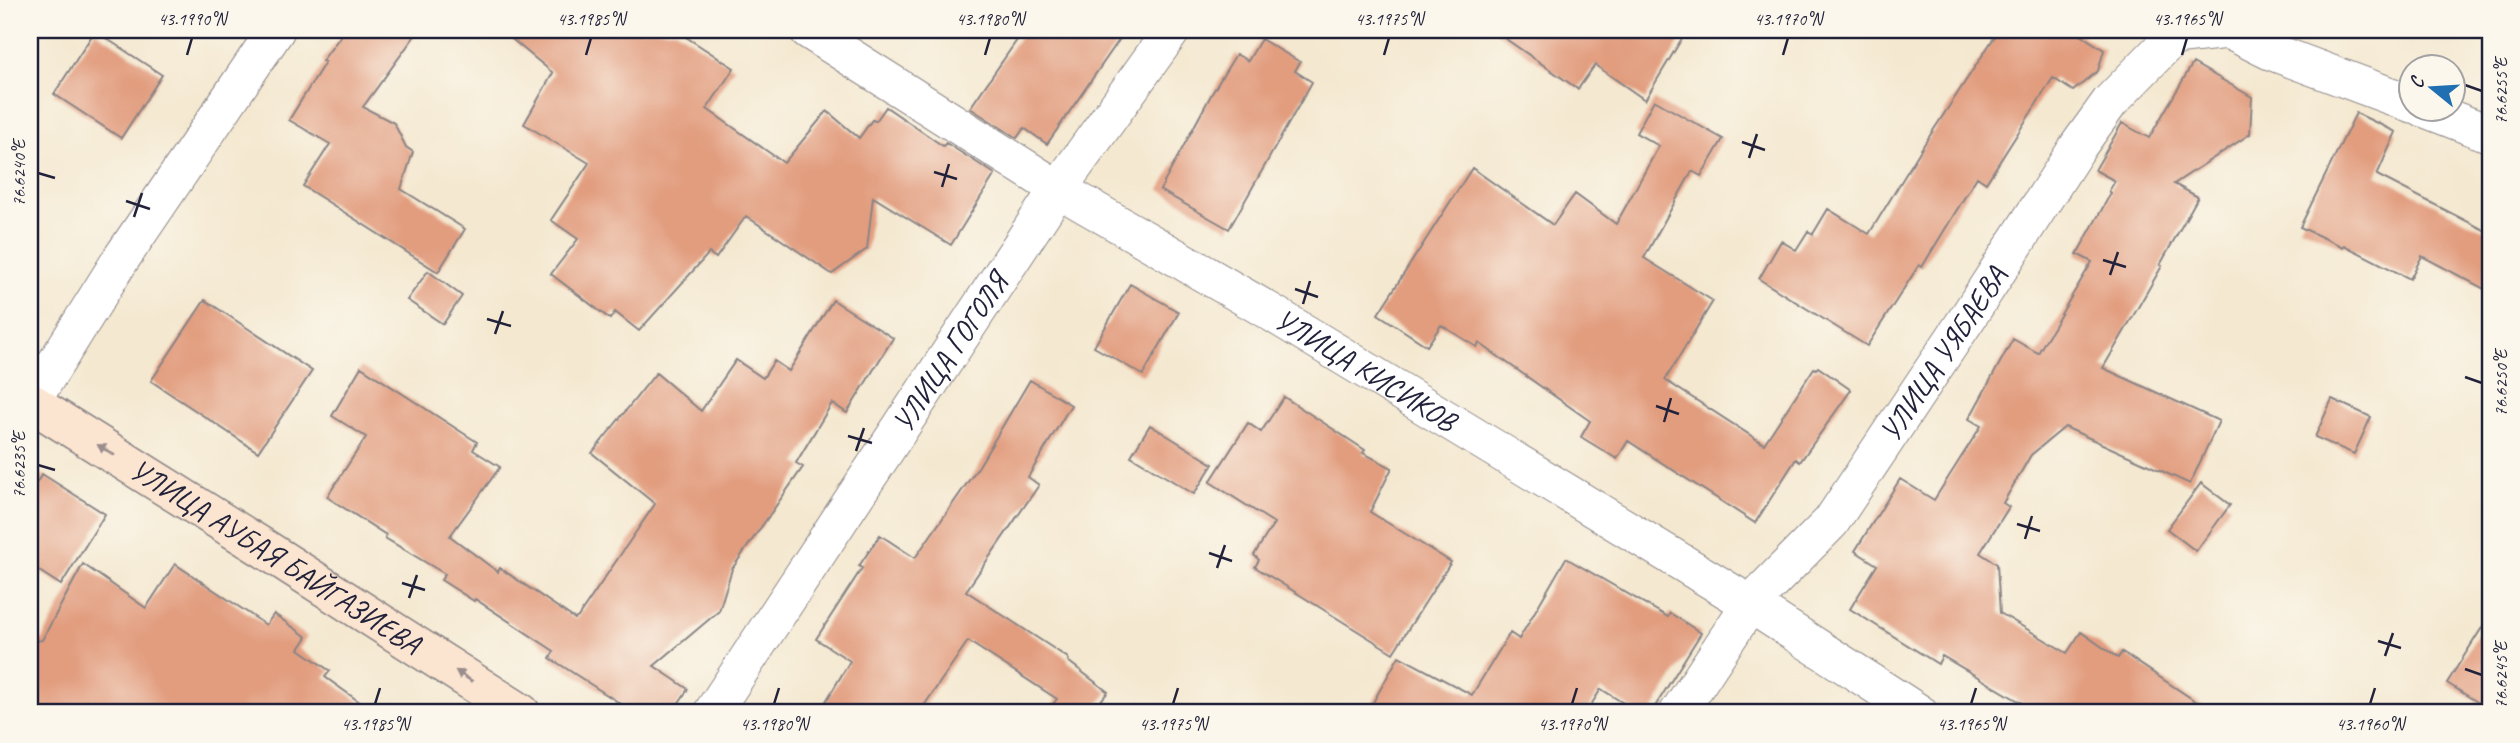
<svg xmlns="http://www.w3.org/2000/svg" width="2520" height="743" viewBox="0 0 2520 743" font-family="Caveat,sans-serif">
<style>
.building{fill:#e29d7f}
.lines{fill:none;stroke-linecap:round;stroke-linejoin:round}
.minor-casing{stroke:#8b8586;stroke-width:39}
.secondary-casing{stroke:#8b8586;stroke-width:41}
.minor{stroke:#fff;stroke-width:37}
.secondary{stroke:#fce5d0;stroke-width:38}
.oneway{fill:#9a8d8d}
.ticks{fill:none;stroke:#22223b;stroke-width:2.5}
.labels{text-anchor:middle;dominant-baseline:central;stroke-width:6;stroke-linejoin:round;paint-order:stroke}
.street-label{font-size:30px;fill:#22223b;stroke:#fbf7ec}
.neatline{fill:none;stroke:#22223b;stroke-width:2.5}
.ticks-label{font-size:18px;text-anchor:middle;fill:#22223b}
</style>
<rect width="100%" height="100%" fill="#fbf7ec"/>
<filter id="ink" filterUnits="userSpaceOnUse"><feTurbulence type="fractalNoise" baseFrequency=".0143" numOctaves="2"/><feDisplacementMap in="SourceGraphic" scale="14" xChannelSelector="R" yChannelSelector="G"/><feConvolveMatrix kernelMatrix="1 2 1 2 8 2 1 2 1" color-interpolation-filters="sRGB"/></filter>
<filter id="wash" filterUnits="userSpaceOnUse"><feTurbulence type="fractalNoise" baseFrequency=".00686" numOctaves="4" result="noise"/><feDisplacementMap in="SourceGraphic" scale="28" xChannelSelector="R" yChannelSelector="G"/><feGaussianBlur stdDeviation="1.57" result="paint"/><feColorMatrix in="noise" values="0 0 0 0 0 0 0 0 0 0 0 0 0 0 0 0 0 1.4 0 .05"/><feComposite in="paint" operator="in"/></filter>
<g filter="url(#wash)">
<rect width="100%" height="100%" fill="#f4e8d0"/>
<g id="blocks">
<path class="building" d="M345 30H419L363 107 394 123 406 147 413 152 401 189 465 229 438 272 303 186 330 144 289 120 325 62 322 61Z
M501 30H675L734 68 707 109 784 163 827 111 859 138 872 120 876 121 886 107 943 146 946 143 995 174 951 245 873 197 867 249 832 274 746 216 716 258 709 253 639 331 615 312 610 319 551 274 578 239 551 220 589 163 524 124 553 73Z
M1024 30H1126L1047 144 1024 128 1017 138 970 108Z
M1493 30H1687L1645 100 1595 65 1578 89Z
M1999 30H2073L2104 50 2098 71 2073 91 2053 78 1986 183 1977 177 1922 267 1919 265 1867 346 1759 279 1781 241 1796 250 1808 231 1813 234 1828 209 1869 234 1925 143Z
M95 31 162 75 121 138 54 94Z
M1261 39 1300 62 1295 71 1312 82 1229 229 1160 190 1211 95 1236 54 1248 61Z
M2193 63 2252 97 2250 134 2174 184 2198 197 2160 265 2162 266 2103 368 2219 421 2190 484 2065 427 2031 455 2003 503 2009 507 1980 553 1997 564 2000 613 2067 653 2081 632 2118 658 2122 652 2213 713H2039L1942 656 1938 664 1850 609 1877 565 1855 551 1900 479 1934 500 1981 426 1969 419 2013 339 2038 353 2092 262 2077 254 2111 193 2109 191 2115 181 2095 170 2122 123 2149 138Z
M1654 100 1723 139 1701 176 1692 171 1644 258 1713 301 1665 380 1764 444 1814 368 1816 369 1818 367 1851 390 1800 462 1796 459 1755 523 1628 441 1617 459 1581 437 1590 421 1479 343 1477 347 1441 325 1427 346 1378 314 1472 168 1553 225 1575 194 1616 224 1659 146 1636 133Z
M2356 113 2396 132 2377 175 2490 233V292L2422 256 2410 279 2344 245 2343 247 2300 227Z
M428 271 462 296 443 324 407 300Z
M1130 284 1179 312 1143 375 1094 347Z
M205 300 312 371 258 452 151 381Z
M833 300 893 338 847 413 832 403 796 463 803 467 732 569 719 611 654 666 688 689 672 713H635L550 658 554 651 475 599 474 601 441 580 445 574 385 538 386 535 327 497 366 437 332 416 361 367 477 442 473 450 500 467 450 536 498 572 500 568 575 619 578 617 655 504 592 453 656 373 701 411 736 360 763 378 774 361 789 371Z
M1030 380 1071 405 1028 477 1039 485 966 591 1068 658V661L1108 692 1091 713H1046L1057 699 968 641 919 713H819L850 661 816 639 862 568 859 566 880 535 915 558 979 466Z
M1284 397 1365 450 1363 453 1392 468 1370 512 1451 562 1393 653 1255 567 1259 560 1254 555 1274 523 1210 482 1248 423 1261 432Z
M2332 399 2371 417 2354 454 2315 437Z
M1150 425 1213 464 1194 494 1131 456Z
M42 474 105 514 61 585 30 565V493Z
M2201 483 2230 505 2196 551 2167 529Z
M1566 558 1668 617 1670 613 1701 633 1651 713H1639L1601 689 1586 713H1367L1399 656 1472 695 1510 633 1519 639Z
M83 564 146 608 175 564 266 625 274 614 307 637 299 649 330 671 325 677 375 713H30V642L42 640Z
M2490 615V710L2447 683Z"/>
</g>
</g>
<g filter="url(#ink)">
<use href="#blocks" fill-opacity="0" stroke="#8b8586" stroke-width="2"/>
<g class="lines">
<g class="minor-casing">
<g id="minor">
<path id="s1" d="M808 30 1058 189 1272 313 1750 604 1919 713"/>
<path d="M2423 108 2490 134"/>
<path d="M30 404 121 259 276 30"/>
<path id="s2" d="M712 713 1058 189 1172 30"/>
<path id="s3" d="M1678 713 1750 604 1831 522 1968 317 2079 145 2110 102 2174 36 2228 30 2270 51 2412 104"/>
</g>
</g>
<g class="secondary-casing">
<g id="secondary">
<path id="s4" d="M30 402 265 549 521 713"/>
</g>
</g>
<use href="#minor" class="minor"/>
<use href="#secondary" class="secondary"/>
</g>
<defs><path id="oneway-solid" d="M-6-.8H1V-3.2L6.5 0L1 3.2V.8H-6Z" transform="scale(1.75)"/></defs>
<g class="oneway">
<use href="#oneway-solid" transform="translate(106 450) rotate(-148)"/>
<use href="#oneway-solid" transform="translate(464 676) rotate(-147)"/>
</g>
</g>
<path class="ticks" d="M187 55 192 38M586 55 591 38M985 55 990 38M1384 55 1389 38M1783 55 1788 38M2182 55 2187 38M2465 85 2482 91M1742 142 1765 150M1749 158 1757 134M934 172 957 179M38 173 55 178M942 187 949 164M126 201 150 209M134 217 142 193M2103 260 2126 267M2110 275 2118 252M1295 289 1318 297M1303 304 1310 281M487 319 511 326M495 334 503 311M2465 377 2482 383M1656 406 1679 414M1664 422 1671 398M848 436 872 443M856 451 864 428M38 465 55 470M2017 524 2040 531M2025 539 2032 516M1209 553 1232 561M1217 568 1225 545M402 583 425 590M409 598 417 575M2378 641 2401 648M2385 656 2393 633M2465 669 2482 675M375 704 380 688M774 704 779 688M1173 704 1178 688M1572 704 1577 688M1971 704 1976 688M2370 704 2375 688"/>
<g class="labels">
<g class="street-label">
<text stroke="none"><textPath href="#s2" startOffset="432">УЛИЦА ГОГОЛЯ</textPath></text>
<text stroke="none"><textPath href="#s3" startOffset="448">УЛИЦА УЯБАЕВА</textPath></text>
<text stroke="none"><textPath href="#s1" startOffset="653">УЛИЦА КИСИКОВ</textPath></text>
<text stroke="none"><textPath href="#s4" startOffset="290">УЛИЦА АУБАЯ БАЙГАЗИЕВА</textPath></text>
</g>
</g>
<rect width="2520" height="743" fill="none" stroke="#fbf7ec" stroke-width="77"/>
<g transform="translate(2432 88) rotate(288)"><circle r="33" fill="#fbf7ec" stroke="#a4a2a5" stroke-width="2"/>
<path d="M0-5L12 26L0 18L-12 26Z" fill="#1f6fb2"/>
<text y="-10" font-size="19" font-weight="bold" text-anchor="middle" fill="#22223b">С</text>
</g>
<rect x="38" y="38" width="2444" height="666" class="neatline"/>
<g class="ticks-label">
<text x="192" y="25">43.1990°N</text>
<text x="591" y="25">43.1985°N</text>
<text x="990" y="25">43.1980°N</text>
<text x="1389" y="25">43.1975°N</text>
<text x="1788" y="25">43.1970°N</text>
<text x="2187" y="25">43.1965°N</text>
<text transform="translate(2501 91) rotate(-90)" y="6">76.6255°E</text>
<text transform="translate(19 173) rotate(-90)" y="6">76.6240°E</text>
<text transform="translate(2501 383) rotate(-90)" y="6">76.6250°E</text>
<text transform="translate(19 465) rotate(-90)" y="6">76.6235°E</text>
<text transform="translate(2501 675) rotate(-90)" y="6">76.6245°E</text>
<text x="375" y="730">43.1985°N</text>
<text x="774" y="730">43.1980°N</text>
<text x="1173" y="730">43.1975°N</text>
<text x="1572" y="730">43.1970°N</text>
<text x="1971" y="730">43.1965°N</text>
<text x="2370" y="730">43.1960°N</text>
</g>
</svg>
